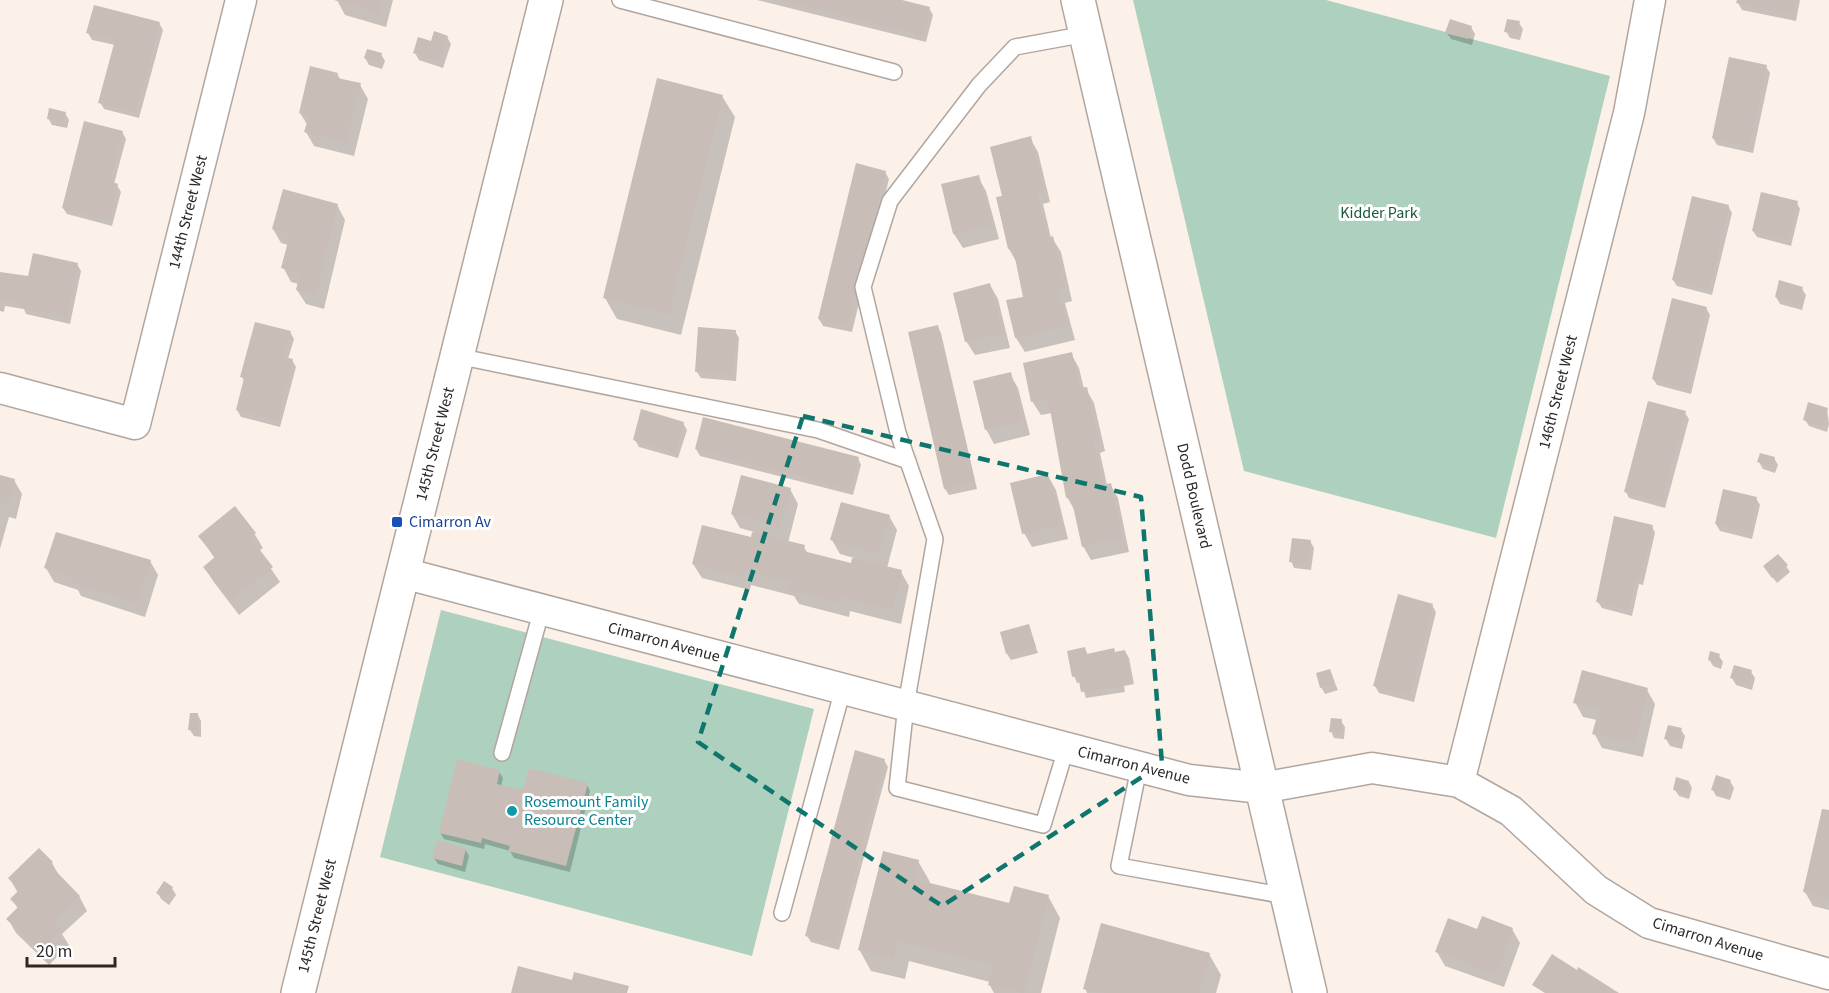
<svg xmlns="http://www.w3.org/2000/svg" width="1829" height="993" viewBox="0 0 1829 993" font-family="'Source Sans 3',sans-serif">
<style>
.green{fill:#add1be}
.shadow{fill:#0003}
.building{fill:#c8beb7}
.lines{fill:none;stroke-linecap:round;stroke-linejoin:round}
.service-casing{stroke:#b0a69f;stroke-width:18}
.minor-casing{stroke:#b0a69f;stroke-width:33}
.tertiary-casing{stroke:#b0a69f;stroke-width:36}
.service{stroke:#fff;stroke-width:15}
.minor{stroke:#fff;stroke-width:30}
.tertiary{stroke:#fff;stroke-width:33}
.marked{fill:none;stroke:#0f766e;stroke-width:4.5;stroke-dasharray:12 8;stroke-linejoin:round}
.transit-dot{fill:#1a4fb4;stroke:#fff;stroke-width:2}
.culture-dot{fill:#0f9aa8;stroke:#fff;stroke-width:2}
.labels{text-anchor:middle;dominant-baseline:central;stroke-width:6;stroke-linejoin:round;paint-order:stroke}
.street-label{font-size:16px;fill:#2c2826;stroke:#fff}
.park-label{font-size:16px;fill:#1a573e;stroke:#fff}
.transit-label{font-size:16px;fill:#164399;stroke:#fff;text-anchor:start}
.culture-label{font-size:16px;fill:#0d838f;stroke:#fff;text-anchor:start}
</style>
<rect width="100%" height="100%" fill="#fbf1e9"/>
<path class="green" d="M1133 0H1326L1610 76 1496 538 1244 471Z
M441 610 814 709 752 956 380 857Z"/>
<path class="shadow" d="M337 0H393L386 27 345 15Z
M757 0H896L929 8 933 15 926 42Z
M1738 0H1800L1796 21 1742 10 1738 3Z
M159 23 163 30 139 118 104 109 100 102 115 45 92 40 88 33Z
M1519 23 1523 29 1520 40 1510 38 1506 31Z
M1471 27 1475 34 1472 45 1451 39 1447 33Z
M447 37 451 44 443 68 419 60 415 53Z
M381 54 385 61 382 69 369 65 365 58Z
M1766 67 1770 73 1753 153 1717 145 1713 138Z
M337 74 341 80 360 85 368 99 354 156 314 146 306 132 308 126 300 113Z
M722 96 735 117 681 335 617 319 605 298Z
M65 113 69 120 67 128 52 125 48 118Z
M122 132 126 139 114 184 117 185 121 192 112 226 67 214 63 208Z
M1030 138 1038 152 1050 202 1043 204 1051 238H1052L1061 252 1072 301 1065 303 1075 340 1025 352 1016 338 1008 301 1025 298 1017 263 1009 249 998 198 1003 197Z
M885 172 889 179 852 332 823 326 819 319Z
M978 177 986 191 999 239 963 248 954 234 943 185Z
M1797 203 1800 209 1791 246 1757 237 1753 231Z
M337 205 345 220 324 309 306 304 297 290 299 284 291 282 283 267 288 245 281 243 273 229Z
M1728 206 1732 213 1712 295 1677 286 1673 280Z
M77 264 81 271 70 324 26 314 24 309 5 306 4 312 0 311V273L29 277Z
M990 285 998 299 1010 348 975 355 966 341Z
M1802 289 1806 295 1802 310 1780 304 1776 297Z
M1706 308 1710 315 1691 394 1657 385 1653 379Z
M937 326 941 333 977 489 949 495 945 489Z
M735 331 739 338 736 381 701 378 697 372Z
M290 332 294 339 288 359 292 360 296 367 280 427 241 417 237 410 245 382 242 377Z
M1071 354 1079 368 1084 389H1086L1094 403 1105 451 1100 453 1107 485 1110 484 1118 498 1129 552 1091 560 1083 546 1075 511 1067 497 1052 413 1041 415 1032 401Z
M1010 374 1018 388 1030 435 994 444 986 429Z
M1827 409 1829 424 1827 432 1809 426 1805 420Z
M1685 413 1689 419 1665 508 1629 498 1626 492Z
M683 423 687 430 678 458 639 447 635 440Z
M696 449 858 458 861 465 853 495 700 456Z
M1774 458 1778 465 1775 473 1763 469 1759 462Z
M0 476 14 480 22 494 16 519 9 517 0 549Z
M1048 476 1056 490 1068 539 1032 547 1024 533Z
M790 489 798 504 788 543 804 547 808 554 852 565 854 558 840 554 832 540 889 516 897 530 887 568 901 572 909 586 901 624 850 611 849 617 799 604 794 596 751 585 750 590 702 578 693 564 752 539 754 532 740 528 732 514Z
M1756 498 1760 505 1752 539 1720 531 1716 524Z
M1652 526 1655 533 1643 585 1639 584 1632 616 1602 608 1598 602Z
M254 533 263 548 259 551 280 582 239 615 213 581 205 567 215 559 200 536Z
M1310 541 1314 548 1311 570 1294 568 1291 561Z
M150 561 158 575 145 617 81 596 78 590 54 582 46 568Z
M1786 566 1790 572 1777 583 1769 573Z
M1432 605 1436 612 1414 702 1379 693 1375 686Z
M1028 626 1038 653 1011 660 1007 654Z
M1084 648 1088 655 1125 651 1129 658 1134 684 1124 686 1125 692 1086 698 1081 682 1077 683 1074 676Z
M1719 656 1723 662 1721 669 1713 666 1709 659Z
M1329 670 1338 690 1325 694 1321 687Z
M1751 672 1755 678 1752 690 1736 685 1732 678Z
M1647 690 1655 704 1643 757 1602 748 1594 733 1597 720 1583 717 1575 702Z
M198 715 201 721V737L194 736 190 730Z
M1341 721 1345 727 1344 739 1334 738 1331 731Z
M1681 730 1685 736 1682 749 1670 746 1666 739Z
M884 760 888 767 839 950 811 942 807 936Z
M499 772 503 778 501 786 524 792 587 785 590 791 570 872 514 858 510 851 485 844 484 849 444 839 440 832Z
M1730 781 1734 788 1730 800 1716 796 1713 790Z
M1689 782 1692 788 1689 799 1679 796 1675 790Z
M1829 812V910L1813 906 1805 892Z
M465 849 469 856 465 872 438 864 434 858Z
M39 850 52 863 60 877 79 896 87 911 62 934 69 945 49 965 16 933 8 919 18 909 12 899 18 893 10 879Z
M918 861 930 882 929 885 1010 905 1048 896 1060 918 1041 993H994L989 984 990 982 909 961 905 979 871 971 859 949Z
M172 888 176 895 169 905 161 899 158 893Z
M1512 929 1520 943 1504 987 1445 966 1437 952 1478 931Z
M1209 954 1221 975 1216 993H1087L1085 988Z"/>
<path class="building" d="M334 0H382L378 13Z
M781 0H902L930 7 923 36Z
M1737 0H1796L1792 15 1736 3Z
M94 5 160 22 136 112 98 103 115 40 86 33Z
M1450 19 1472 26 1468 39 1445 33Z
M1507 19 1520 21 1517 34 1504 32Z
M434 31 448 36 439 62 413 53 418 37 431 41Z
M367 49 382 53 379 63 364 58Z
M1729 57 1767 65 1749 147 1712 138Z
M310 66 338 73 337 78 361 83 346 143 304 132 309 116 299 113Z
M657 78 723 95 669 315 603 298Z
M49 108 66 112 63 122 47 119Z
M84 121 123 131 110 181 118 184 109 220 62 208Z
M1031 136 1043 188 1036 190 1047 238 1053 236 1065 287 1058 288 1068 326 1015 338 1006 300 1023 297 1013 248 1008 249 996 197 1002 196 990 147Z
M856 163 886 171 848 326 818 319Z
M979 175 992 225 953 234 941 184Z
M283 189 338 204 316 296 296 290 300 273 281 268 290 234 272 229Z
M1761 192 1798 201 1788 240 1752 231Z
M1692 196 1729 205 1709 289 1672 280Z
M33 253 78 263 67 317 21 308 22 304 0 299V272L28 276Z
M1779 280 1803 287 1799 304 1775 297Z
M990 283 1003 334 965 342 953 293Z
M1672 298 1707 307 1687 388 1652 379Z
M255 322 291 331 284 357 293 359 277 421 236 410 244 378 240 377Z
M938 325 975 482 944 489 908 332Z
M698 327 736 330 733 375 695 372Z
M1072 352 1080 388 1087 387 1098 437 1093 439 1103 485 1111 483 1122 537 1082 547 1071 497 1066 498 1048 398 1031 402 1023 363Z
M1011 372 1023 421 985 430 973 381Z
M1648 401 1686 411 1661 502 1624 492Z
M1808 402 1828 408 1823 426 1803 420Z
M641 409 684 422 675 453 633 440Z
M703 417 859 457 850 489 695 449Z
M1760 453 1775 457 1772 467 1757 462Z
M1048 474 1061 525 1022 534 1010 483Z
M0 475 15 479 8 505 0 503Z
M741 475 791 488 780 527 731 514Z
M1723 489 1757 497 1749 533 1715 524Z
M841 502 890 515 879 554 830 540Z
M235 506 256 533 250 537 273 567 230 601 203 567 215 557 198 536Z
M1614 516 1653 525 1640 579 1636 578 1629 610 1596 602Z
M702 525 751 537 752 532 805 545 803 551 851 563 852 558 902 570 893 610 842 597 841 603 789 590 791 583 744 571 742 577 692 564Z
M56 532 151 560 137 603 72 582 73 578 44 568Z
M1292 538 1311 540 1308 564 1289 562Z
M1778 554 1788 565 1772 578 1763 566Z
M1398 594 1433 604 1410 696 1373 686Z
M1029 624 1036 647 1006 654 1000 632Z
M1085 647 1087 654 1114 648 1115 652 1125 650 1132 678 1121 680 1122 686 1081 692 1078 676 1072 677 1067 651Z
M1710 651 1720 654 1717 663 1708 660Z
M1734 665 1752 670 1748 684 1730 678Z
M1330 669 1335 683 1320 688 1316 673Z
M1582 670 1648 688 1635 744 1592 734 1599 709 1573 703Z
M190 713H198V731L188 730Z
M1331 718 1342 719 1341 733 1329 732Z
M1668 725 1682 728 1678 743 1664 739Z
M855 750 885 759 836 944 805 936Z
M457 759 500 770 497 784 523 790 529 768 588 783 566 866 508 851 510 846 482 838 481 843 439 833Z
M1716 775 1731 780 1726 794 1711 790Z
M1676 777 1689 781 1686 793 1673 790Z
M1822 809 1829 810V899L1803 892Z
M437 840 466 848 462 866 432 858Z
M39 848 53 862 50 865 80 896 53 921 62 930 41 951 6 919 18 907 10 899 19 890 8 878Z
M883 851 919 860 914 879 1009 903 1014 886 1049 895 1024 993 988 985 993 965 898 941 893 959 858 950Z
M164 881 173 887 165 899 156 893Z
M1482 916 1513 928 1496 974 1435 952 1448 918 1477 929Z
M1101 923 1210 953 1199 993H1100L1083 989Z
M1552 954 1577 970 1578 967 1619 993H1545L1532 985Z
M518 966 572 980 574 972 629 986 627 993H511Z"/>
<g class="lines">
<g class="service-casing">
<path id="service" d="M620 0 894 72
M457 356 818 430 908 461
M1066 749 1043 825 897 788 906 705 935 539 898 433 863 287 890 201 979 85 1015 47 1086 34
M502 753 542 609
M1139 768 1119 866 1286 896
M782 913 843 689"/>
</g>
<g class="minor-casing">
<path id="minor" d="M0 388 135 424 241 0
M403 573 1189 780 1262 788 1372 768 1459 782 1511 811 1596 890 1649 923 1829 974
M1459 782 1629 113 1650 0"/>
</g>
<g class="tertiary-casing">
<path id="tertiary" d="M1078 0 1310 993
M298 993 546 0"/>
</g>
<use href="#service" class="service"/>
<use href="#minor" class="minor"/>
<use href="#tertiary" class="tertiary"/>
</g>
<path class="marked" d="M803 416 1141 497 1162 764 942 906 698 742Z"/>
<rect class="transit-dot" x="391" y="516" width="12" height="12" rx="3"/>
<circle class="culture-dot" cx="512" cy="811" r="6"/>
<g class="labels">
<g class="street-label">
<text transform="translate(188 212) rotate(-76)">144th Street West</text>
<text transform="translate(1558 392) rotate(-76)">146th Street West</text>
<text transform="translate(435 444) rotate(-76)">145th Street West</text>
<text transform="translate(1194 496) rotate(77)">Dodd Boulevard</text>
<text transform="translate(664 642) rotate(15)">Cimarron Avenue</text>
<text transform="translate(1134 765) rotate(14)">Cimarron Avenue</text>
<text transform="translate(317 916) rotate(-76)">145th Street West</text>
<text transform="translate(1708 939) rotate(17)">Cimarron Avenue</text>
</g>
<g class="park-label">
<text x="1379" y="213">Kidder Park</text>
</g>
<g class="transit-label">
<text x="409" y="522">Cimarron Av</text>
</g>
<g class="culture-label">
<text x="524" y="802">Rosemount Family<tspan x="524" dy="18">Resource Center</tspan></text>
</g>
</g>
<path d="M27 957v9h88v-9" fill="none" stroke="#2c2826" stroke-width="3"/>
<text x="36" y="957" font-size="18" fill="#2c2826" stroke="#ffffff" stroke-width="4.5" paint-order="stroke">20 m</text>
</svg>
